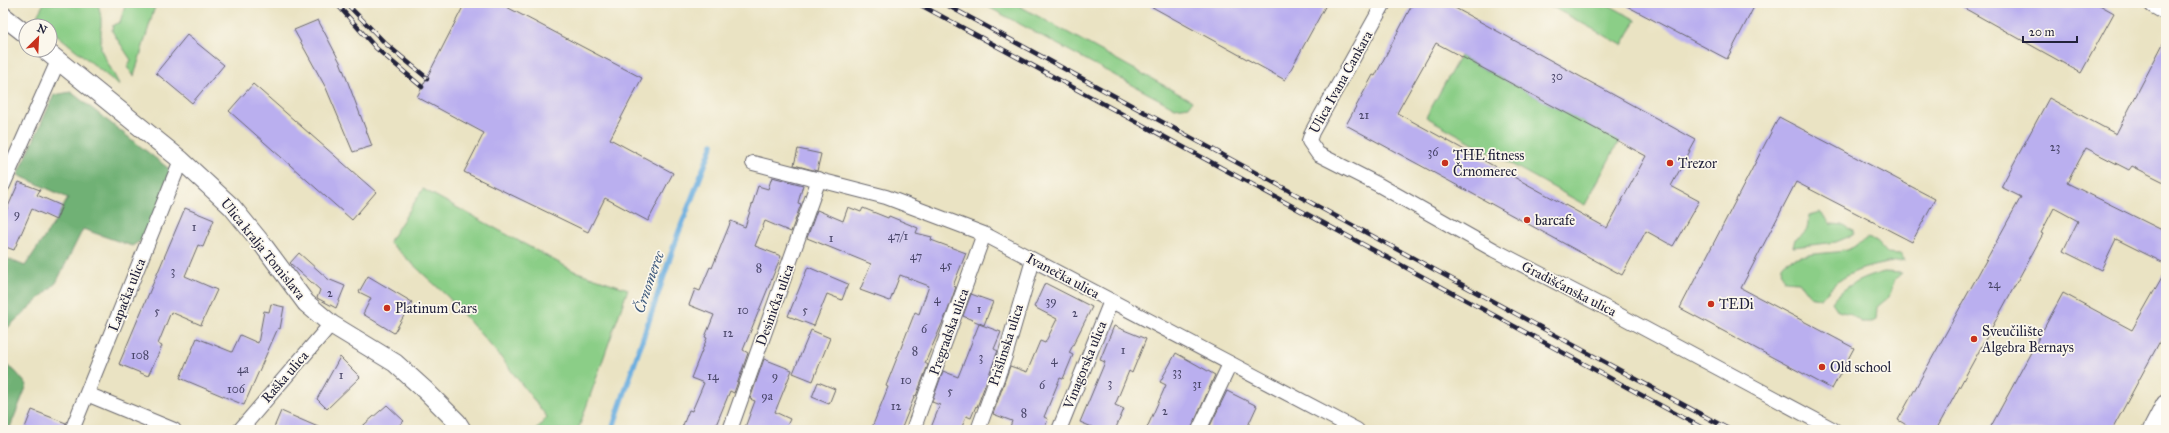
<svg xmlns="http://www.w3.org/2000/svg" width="2169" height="433" viewBox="0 0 2169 433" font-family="'IM FELL Great Primer',serif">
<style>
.green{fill:#8bce87;stroke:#567861}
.forest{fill:#70b174;stroke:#496a58}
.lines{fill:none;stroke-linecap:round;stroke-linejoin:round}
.stream{stroke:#69addf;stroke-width:5.5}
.building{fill:#baafef;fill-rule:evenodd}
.minor-casing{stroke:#68666b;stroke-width:16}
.tertiary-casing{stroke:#68666b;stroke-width:20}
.secondary-casing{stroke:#68666b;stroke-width:22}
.minor{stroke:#fff;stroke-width:14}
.tertiary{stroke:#fff;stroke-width:18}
.secondary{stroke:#fff;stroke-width:20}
.rail-casing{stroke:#22223b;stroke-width:4.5}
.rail{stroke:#fbf7ec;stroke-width:3;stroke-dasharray:9;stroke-linecap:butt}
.poi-dot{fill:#c8321e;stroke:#fbf7ec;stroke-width:1.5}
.labels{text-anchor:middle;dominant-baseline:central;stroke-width:3.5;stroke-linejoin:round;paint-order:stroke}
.number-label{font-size:12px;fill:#484568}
.street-label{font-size:14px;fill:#22223b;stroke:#fbf7ec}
.poi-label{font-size:14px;fill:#22223b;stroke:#fbf7ec;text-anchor:start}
.water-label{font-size:15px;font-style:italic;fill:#3e5a7d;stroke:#fbf7ec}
</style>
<rect width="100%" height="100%" fill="#fbf7ec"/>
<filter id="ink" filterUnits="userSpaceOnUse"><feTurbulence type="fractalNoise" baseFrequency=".025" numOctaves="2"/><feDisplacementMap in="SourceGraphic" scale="8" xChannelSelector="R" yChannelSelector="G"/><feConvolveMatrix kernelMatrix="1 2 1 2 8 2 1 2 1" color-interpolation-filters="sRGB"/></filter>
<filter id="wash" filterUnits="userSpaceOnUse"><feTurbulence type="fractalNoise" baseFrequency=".012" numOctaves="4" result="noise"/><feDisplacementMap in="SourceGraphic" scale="16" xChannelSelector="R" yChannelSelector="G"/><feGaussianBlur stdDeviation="0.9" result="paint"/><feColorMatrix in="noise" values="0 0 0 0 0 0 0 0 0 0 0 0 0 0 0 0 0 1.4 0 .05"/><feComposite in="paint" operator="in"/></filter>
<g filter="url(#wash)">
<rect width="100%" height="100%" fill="#eae3c3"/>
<path class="green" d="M44 3H98L101 17V50L120 86 50 29V26H46L36 18Z
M123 3H156L134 76 127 67 131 60 112 31 113 25 120 22 125 6Z
M981 3H1014L1192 101 1189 106 1175 108Z
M1545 3H1605L1636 20 1622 45Z
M1460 56 1619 141 1585 205 1426 117Z
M423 189 574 271 628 289 578 430H536L547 417 499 355 448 297 389 242Z
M1820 212 1831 224 1844 225 1853 231V235L1836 242 1793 247 1795 239C1811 231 1806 229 1809 215Z
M1867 238 1876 241 1887 253 1900 254 1905 260C1870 266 1844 269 1821 299L1810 296 1799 282 1784 281C1783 277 1780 271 1782 266 1788 253 1829 254 1842 251 1852 249 1859 244 1867 238Z
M1884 272 1902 273 1895 279 1889 297 1877 307 1876 320 1872 322H1861L1850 314 1838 311 1832 302C1844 285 1865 277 1884 272Z"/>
<path class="forest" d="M71 92 173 172 145 238 132 246 83 229 56 283 3 332V257L25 266 56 220 68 198 18 175 54 95Z
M3 363 15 371 27 385 9 430H3Z"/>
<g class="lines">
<path class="stream" d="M612 430 678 234 713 144"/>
</g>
<g id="blocks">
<path class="building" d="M465 3H499L642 78 610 139 673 173 648 221 605 198 588 232 464 172 484 133 417 97Z
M1145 3H1327L1285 80Z
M1413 3H1446L1696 140 1671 186 1699 201 1673 246 1646 231 1622 275 1346 125 1373 75 1375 76ZM1436 43 1646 156 1607 228 1397 113Z
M1621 3H1756L1727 59Z
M1955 3H2096L2114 13 2081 73Z
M318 20 341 64 372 146 353 152 326 88 294 30Z
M187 35 224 65 192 103 156 73Z
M2166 38V183L2132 166 2129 170 2086 148 2067 183 2166 232V264L2116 239 2101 270 2063 251 2078 221 2054 208 2041 233 2043 234 1936 430H1915L1898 420 2021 197 2001 187 2049 98 2116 134Z
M253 84 376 192 352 220 229 111Z
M1779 117 1935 199 1912 242 1796 182 1741 288 1854 348 1832 389 1680 308Z
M798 149 821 154 817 171 794 165Z
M772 177 803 185 798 203 801 204 791 232 765 221 755 246 781 256 743 350 748 353 734 393 730 391 714 430H681L689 410 692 411 704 383 691 378 707 338 705 337 714 315 689 305 695 289 700 291 710 267 712 268 731 221 745 227 758 186 768 189Z
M19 182 40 190 37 195 62 206 56 220 32 209 14 250 3 246V218Z
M848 207 861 212 863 208 888 218 889 216 918 228 916 233 932 237 931 240 966 253 953 286 956 287 948 310 925 363 928 365 916 396 915 395 901 430H871L888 387 886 386 915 312 919 314 929 286 900 275 890 301 860 290 871 264 807 238 817 210 843 221Z
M185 208 214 220 203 247 198 245 185 276 217 290 201 325 171 312 158 344 162 346 148 376 119 364Z
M299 253 328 279 345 286 336 308 317 298 320 290 290 263Z
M808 267 848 284 842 300 827 294 814 326 788 316Z
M2166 270V330L2112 430H1989L2063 293 2132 330Z
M368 276 412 302 394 333 363 314 371 298 359 292Z
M1045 283 1092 307 1069 353 1073 355 1063 379 1060 378 1044 417 1048 419 1044 430H1009L1012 421 993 414 1010 366 1027 372 1040 341 1045 343 1057 319 1034 307Z
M971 294 993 302 984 325 963 316Z
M271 304 284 307 280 329 278 328 244 405 180 378 197 338 232 352 240 335 258 343 264 311 269 312Z
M979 324 1001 332 994 349 998 351 997 353 977 407 976 406 971 418 966 416 961 430H930L940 405 932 402 943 371 958 377Z
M1114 326 1146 339 1132 373 1129 371 1115 405 1124 409 1115 430H1099L1080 422 1105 362 1100 360Z
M811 330 830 338 813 381 793 373Z
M1176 353 1215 375 1191 430H1146L1166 385 1160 382Z
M340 357 360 377 327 409 317 399Z
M764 359 792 370 775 412 790 419 785 430H744L755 401 750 399Z
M818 382 835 389 829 404 812 397Z
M1227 391 1257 406 1246 430H1208Z
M387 405 404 421 393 430H358Z
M32 410 66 423 64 430H24Z
M281 411 325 430H273Z"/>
</g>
</g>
<g filter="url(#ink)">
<use href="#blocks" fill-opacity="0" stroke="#68666b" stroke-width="1"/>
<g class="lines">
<g class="minor-casing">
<path id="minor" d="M1384 3 1312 132 1309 141 1318 154 1379 185 1494 250 1606 308 1834 430
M753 163 886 197 984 234 1357 430
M3 185 58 61
M87 394 174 430
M72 430 181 160
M240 430 331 324
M730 430 819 179
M913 430 984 234
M978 430 1005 356 1033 260
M1059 430 1111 301
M1199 430 1230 364"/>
</g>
<g class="tertiary-casing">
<path id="tertiary" d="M3 16 26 34
M45 50 181 160 232 207 263 245 306 303 331 324 395 363 426 391 457 422 462 430"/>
</g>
<g class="secondary-casing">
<path id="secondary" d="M2154 3 2166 10
M2153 430 2166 405"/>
</g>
<use href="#minor" class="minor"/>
<use href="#tertiary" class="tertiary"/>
<use href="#secondary" class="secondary"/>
<g class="rail-casing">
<path id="rail" d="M336 3 376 48 422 87
M346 3 386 44 427 78
M917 3 1706 430
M943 3 1730 430"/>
</g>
<use href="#rail" class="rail"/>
</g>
</g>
<g class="poi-dot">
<circle cx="1445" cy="163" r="4"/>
<circle cx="1670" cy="163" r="4"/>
<circle cx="1527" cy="220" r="4"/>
<circle cx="1711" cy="304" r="4"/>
<circle cx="387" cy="308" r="4"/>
<circle cx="1974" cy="339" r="4"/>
<circle cx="1822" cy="367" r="4"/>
</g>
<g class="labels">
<g class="number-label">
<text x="1557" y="76">30</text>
<text x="1364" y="115">21</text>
<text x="2055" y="147">23</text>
<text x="1433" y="152">36</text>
<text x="17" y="214">9</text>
<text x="194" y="227">1</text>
<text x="898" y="236">47/1</text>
<text x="831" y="238">1</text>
<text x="916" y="256">47</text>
<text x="946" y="265">45</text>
<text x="759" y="268">8</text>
<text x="173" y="271">3</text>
<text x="1994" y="284">24</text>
<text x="330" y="293">2</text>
<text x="937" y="299">4</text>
<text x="1051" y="301">39</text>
<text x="979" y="309">1</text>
<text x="743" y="310">10</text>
<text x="805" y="310">5</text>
<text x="157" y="311">5</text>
<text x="1075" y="313">2</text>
<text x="924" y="329">6</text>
<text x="728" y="333">12</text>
<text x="1123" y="350">1</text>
<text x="915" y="351">8</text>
<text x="140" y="355">108</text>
<text x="981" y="357">3</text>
<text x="1054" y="360">4</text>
<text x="243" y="369">4a</text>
<text x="1177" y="372">33</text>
<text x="341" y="375">1</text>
<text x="713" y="376">14</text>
<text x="775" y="376">9</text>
<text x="906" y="380">10</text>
<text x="1110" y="383">3</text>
<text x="1197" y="384">31</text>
<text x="1042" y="385">6</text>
<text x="236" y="389">106</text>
<text x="950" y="391">5</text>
<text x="767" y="396">9a</text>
<text x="896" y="406">12</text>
<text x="1165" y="411">2</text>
<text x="1024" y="413">8</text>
</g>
<g class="street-label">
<text transform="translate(1341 82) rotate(-61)">Ulica Ivana Cankara</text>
<text transform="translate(263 249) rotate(51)">Ulica kralja Tomislava</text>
<text transform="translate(1063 276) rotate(28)">Ivanečka ulica</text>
<text transform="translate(1569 289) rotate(27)">Gradišćanska ulica</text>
<text transform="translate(127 295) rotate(-68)">Lapačka ulica</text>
<text transform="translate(775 305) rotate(-70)">Desinićka ulica</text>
<text transform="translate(949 332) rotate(-70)">Pregradska ulica</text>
<text transform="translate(1006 345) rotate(-72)">Prišlinska ulica</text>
<text transform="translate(1085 365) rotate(-68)">Vinagorska ulica</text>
<text transform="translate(285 377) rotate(-49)">Raška ulica</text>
</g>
<g class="poi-label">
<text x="1453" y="155">THE fitness<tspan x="1453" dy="16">Črnomerec</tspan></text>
<text x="1678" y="163">Trezor</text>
<text x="1535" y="220">barcafe</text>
<text x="1719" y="304">TEDi</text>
<text x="395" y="308">Platinum Cars</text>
<text x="1982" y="331">Sveučilište<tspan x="1982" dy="16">Algebra Bernays</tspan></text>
<text x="1830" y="367">Old school</text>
</g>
<g class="water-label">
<text transform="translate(649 282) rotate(-71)">Črnomerec</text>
</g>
</g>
<rect width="2169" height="433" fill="none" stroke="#fbf7ec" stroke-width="16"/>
<g transform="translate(38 38) rotate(24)"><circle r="19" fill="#fbf7ec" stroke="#a4a2a5"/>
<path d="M0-3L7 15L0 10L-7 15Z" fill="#c8321e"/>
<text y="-6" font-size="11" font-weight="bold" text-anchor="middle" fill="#22223b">N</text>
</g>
<path d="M2023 36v6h54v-6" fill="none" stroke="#22223b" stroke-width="2"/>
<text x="2029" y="36" font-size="12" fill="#22223b" stroke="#fbf7ec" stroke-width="3" paint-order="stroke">20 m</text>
</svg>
